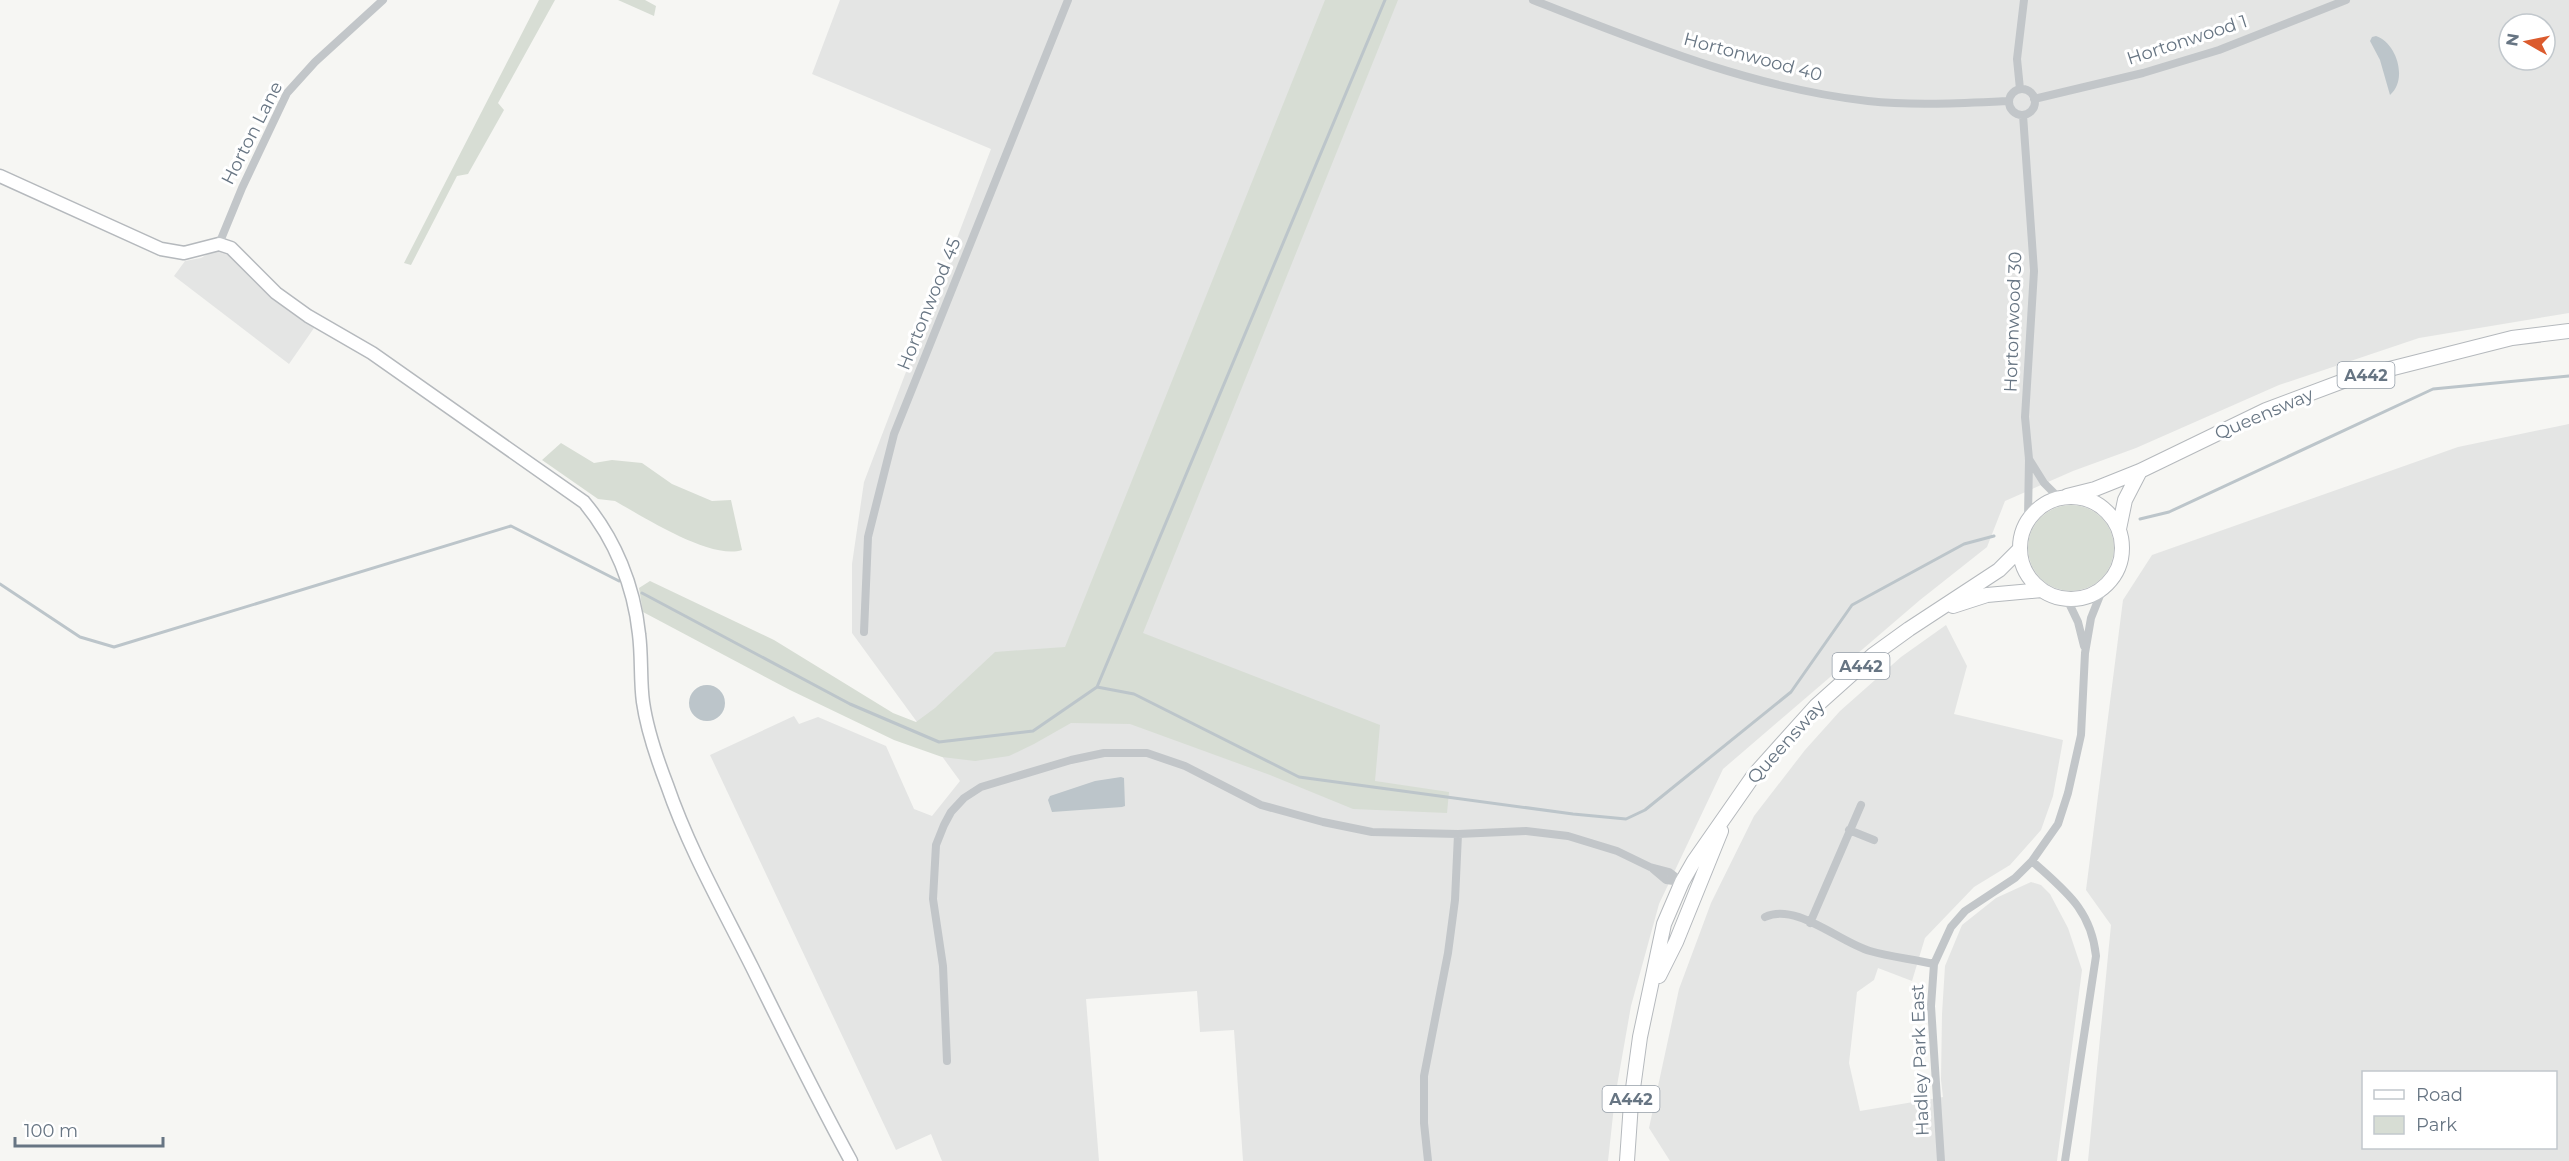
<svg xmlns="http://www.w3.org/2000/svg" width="2569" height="1161" viewBox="0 0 2569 1161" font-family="Montserrat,sans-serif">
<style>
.built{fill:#e4e5e4;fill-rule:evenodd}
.green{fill:#d7ddd4}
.water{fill:#bcc5ca}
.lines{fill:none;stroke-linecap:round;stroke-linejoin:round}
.stream{stroke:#bcc5ca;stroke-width:3}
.secondary-casing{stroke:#b5b9bd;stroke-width:15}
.primary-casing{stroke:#b5b9bd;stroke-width:16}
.street{stroke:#c2c6c9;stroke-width:8}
.secondary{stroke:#fff;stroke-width:12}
.primary{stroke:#fff;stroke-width:14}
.labels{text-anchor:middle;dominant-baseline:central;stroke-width:6;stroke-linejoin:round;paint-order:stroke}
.shield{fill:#fff;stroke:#959ea8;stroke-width:1.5}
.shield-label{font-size:16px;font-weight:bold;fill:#677583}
.street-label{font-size:18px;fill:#677583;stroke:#fff}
</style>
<rect width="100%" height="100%" fill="#f6f6f3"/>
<path class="built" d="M840 0H2569V313L2419 338 2279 385 2136 448 2073 471 2005 501 1987 547 1920 600 1723 769 1659 904 1631 1006 1615 1097 1608 1161H1243L1234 1030 1200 1032 1197 991 1086 999 1099 1161H942L931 1134 896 1150 710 755 794 716 799 724 818 717 886 746 914 809 932 816 960 781 852 633V564L864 482 991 149 812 74ZM2509 24H2545V60H2509Z
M220 247 277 300 314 328 289 364 174 276 185 261 201 258Z
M2569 424V1161H2088L2111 925 2086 890 2123 600 2152 555 2458 447ZM2364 1072H2556V1148H2364Z
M1946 625 1967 666 1954 714 2063 740 2053 796 2041 830 2010 865 1974 887 1925 938 1912 981 1878 968 1874 980 1857 992 1849 1063 1860 1111 1943 1097 1941 1080 1942 1014 1945 966 1962 925 1996 898 2031 882 2041 885 2050 894 2068 928 2082 970 2057 1161H1670L1649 1128 1679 989 1711 903 1754 816 1805 750 1840 711 1901 657Z"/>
<path class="green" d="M539 0H555L498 103 504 110 468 174 457 176 411 265 404 263Z
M618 0H645L656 6 654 16Z
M1325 0H1398L1143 633 1380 725 1375 781 1449 792 1447 813 1353 809 1270 775 1130 724 1071 723 1034 744 1009 756 975 761 942 757 894 740 790 690 643 612 639 588 650 581 774 640 893 713 916 722 935 708 995 652 1065 647Z
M561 443 594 463 612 460 642 463 672 484 712 501 731 500 742 550C710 560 644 517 615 501L598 499 542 460Z
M2028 548a43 43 0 1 1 86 0a43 43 0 1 1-86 0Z"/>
<path class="water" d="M2376 36C2397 43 2408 80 2390 95L2380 60 2370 41 2372 37Z
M689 703a18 18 0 1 1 36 0a18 18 0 1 1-36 0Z
M1121 777 1124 778 1125 806 1122 807 1052 812 1048 800 1050 796 1095 781Z"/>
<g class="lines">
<path class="stream" d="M2140 519 2169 512 2433 389 2569 376
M0 584 80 637 114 647 511 526 619 581
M642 593 850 704 939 742 1033 731 1097 687 1385 0
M1097 687 1134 694 1299 777 1573 814 1626 819 1645 810 1791 692 1852 605 1964 544 1994 536"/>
<g class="secondary-casing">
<path id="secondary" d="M0 176 161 249 184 253 219 244 231 248 276 293 308 316 372 353 584 502C615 539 634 586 639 634 642 657 640 680 643 702 647 730 657 759 667 785 689 849 722 907 752 967 784 1032 816 1097 851 1161"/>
</g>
<g class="primary-casing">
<path id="primary" d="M2067 496 2095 489 2140 471 2266 410 2346 380 2512 338 2569 331
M2020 548a51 51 0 1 1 102 0a51 51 0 1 1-102 0Z
M2119 529 2125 500 2140 471
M1953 606 1987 595 2042 590
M1659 976 1676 942 1721 831
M1627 1161 1631 1103 1640 1037 1664 924 1682 882 1694 861 1754 775 1816 706 1873 655 1909 629 1999 570 2019 550"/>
</g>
<path class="street" d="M1533 0C1641 42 1751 88 1868 101 1914 106 1962 103 2009 101
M2020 89 2017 59 2024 0
M2009 102a13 13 0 1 1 26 0a13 13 0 1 1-26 0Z
M2034 99 2143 73 2219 50 2346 0
M2023 115 2034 271 2025 417 2029 459 2028 518
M219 244 242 188 287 93 315 62 383 0
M2029 459 2044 483 2058 497
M2067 599 2078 622 2084 646
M864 632 868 537 894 434 1068 0
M1849 830 1874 840
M2032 861C2065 891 2091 909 2096 956L2065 1161
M1653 869 1666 880 1681 882
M1765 917C1796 902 1839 942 1870 951 1890 957 1913 959 1934 964
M1810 923 1861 805
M947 1061 943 966 933 899 936 845 944 825 951 812 964 798 981 787 1071 760 1104 753H1147L1185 766 1261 805 1323 822 1372 832 1458 834 1526 831 1568 836 1617 851 1650 867 1669 872 1682 882
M1428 1161 1424 1123V1076L1448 953 1455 900 1458 834
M1941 1161 1931 1006 1934 964 1951 927 1965 911 2015 878 2032 861 2058 824 2068 793 2081 735 2085 653 2091 618 2103 588"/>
<use href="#secondary" class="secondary"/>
<use href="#primary" class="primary"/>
</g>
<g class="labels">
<g class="shield">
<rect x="2337.5" y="362" width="57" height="26" rx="4.5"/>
<rect x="1832.5" y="653" width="57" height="26" rx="4.5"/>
<rect x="1602.5" y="1086" width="57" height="26" rx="4.5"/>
</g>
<g class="shield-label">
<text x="2366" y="375">A442</text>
<text x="1861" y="666">A442</text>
<text x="1631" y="1099">A442</text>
</g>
<g class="street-label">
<text transform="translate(2187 40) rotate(-18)">Hortonwood 1</text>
<text transform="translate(1753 57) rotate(15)">Hortonwood 40</text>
<text transform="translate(252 133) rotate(-63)">Horton Lane</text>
<text transform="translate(929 304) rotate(-68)">Hortonwood 45</text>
<text transform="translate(2013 322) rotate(-88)">Hortonwood 30</text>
<text transform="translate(2264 414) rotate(-23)">Queensway</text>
<text transform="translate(1786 742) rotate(-48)">Queensway</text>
<text transform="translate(1920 1060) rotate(-92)">Hadley Park East</text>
</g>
</g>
<rect x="2362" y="1071" width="195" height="78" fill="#ffffff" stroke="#c2c8cd" stroke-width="1.5"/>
<rect x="2374" y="1090" width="30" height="9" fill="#ffffff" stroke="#c2c8cd" stroke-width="1.5"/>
<text x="2416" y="1101" font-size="18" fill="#677583">Road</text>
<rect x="2374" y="1116" width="30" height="18" fill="#d7ddd4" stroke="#c2c8cd" stroke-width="1.5"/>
<text x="2416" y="1131" font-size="18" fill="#677583">Park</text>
<g transform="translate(2527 42) rotate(279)"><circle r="28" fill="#ffffff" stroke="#c2c8cd" stroke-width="1.5"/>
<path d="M0-4.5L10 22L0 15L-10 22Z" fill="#db5b2e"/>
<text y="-9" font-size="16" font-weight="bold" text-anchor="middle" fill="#677583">N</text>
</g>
<path d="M15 1137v9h148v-9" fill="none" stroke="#677583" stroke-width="3"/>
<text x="24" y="1137" font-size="18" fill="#677583" stroke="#ffffff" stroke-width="4.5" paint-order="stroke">100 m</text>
</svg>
